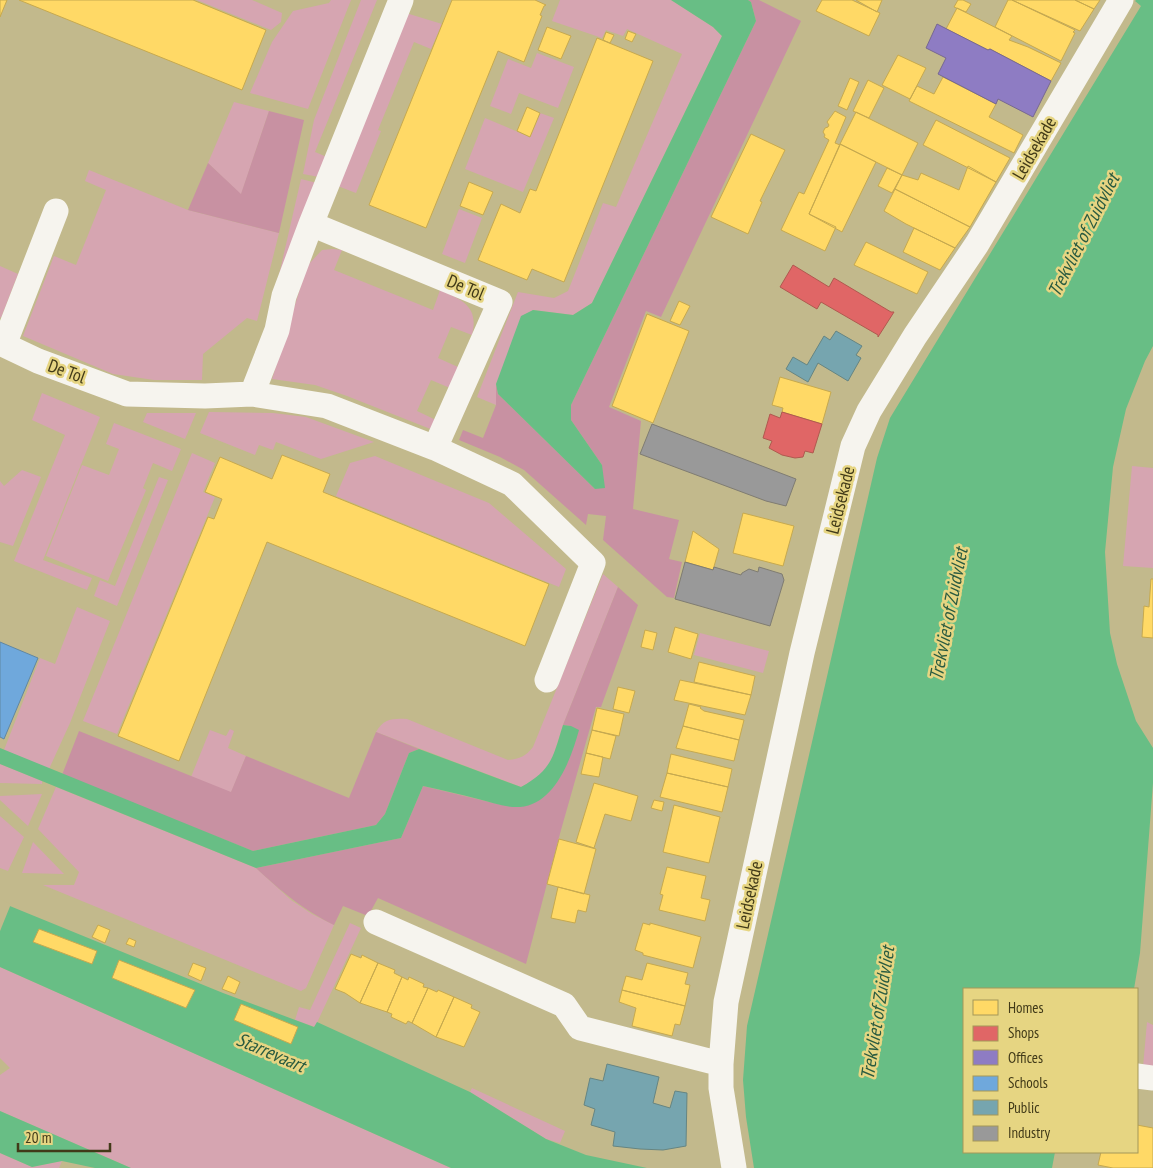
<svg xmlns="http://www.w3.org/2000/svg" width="1153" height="1168" viewBox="0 0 1153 1168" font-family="'PT Sans Narrow',sans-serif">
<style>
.green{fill:#d6a5b1}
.forest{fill:#c891a2}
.water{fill:#68be85}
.pier{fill:#c2b98c}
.homes{fill:#ffd966;stroke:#c6a94f}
.shops{fill:#e06666;stroke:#b0594f}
.offices{fill:#8e7cc3;stroke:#776890}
.schools{fill:#6fa8dc;stroke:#6187a1}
.public{fill:#76a5af;stroke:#668582}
.industry{fill:#999;stroke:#7f7c72}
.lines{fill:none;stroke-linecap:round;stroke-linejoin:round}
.street{stroke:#f6f4ee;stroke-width:25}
.labels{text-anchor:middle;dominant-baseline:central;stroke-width:5;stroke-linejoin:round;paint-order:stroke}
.street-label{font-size:18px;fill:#413a18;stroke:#e6d582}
.water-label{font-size:19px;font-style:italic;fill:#2a5b40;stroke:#e6d582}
</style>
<rect width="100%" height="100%" fill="#c2b98c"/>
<path class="green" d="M197 0H252L282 13 281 22 271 30Z
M331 0H351L308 109 250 93 272 42 293 11 329 3Z
M361 0H377L315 152 327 157 319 177 303 174 314 120Z
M560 0H671L713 27 722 36 592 303 573 315 533 310 496 384V405L477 397 518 292 554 298 568 291 603 203 616 207 682 54 627 29 623 36 606 30 602 38 552 21Z
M406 13 442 24 431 49 414 42 378 130 381 131 356 193 335 185Z
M537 53 574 67 558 108 519 93 511 114 490 106 508 59 531 68Z
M234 102 269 111 241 195 208 163Z
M540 113 554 118 523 192 465 169 485 118 530 137Z
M89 170 188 210 279 233 257 321 247 318 203 354 202 380H154L113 374 23 336 54 256 76 265 106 190 85 181Z
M301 179 317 183 276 288Z
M459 209 482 218 465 263 442 254Z
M333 249 342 250 334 270 433 310 440 290C463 300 479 307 472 335L451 327 438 358 458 367 450 388 431 380 417 411 436 420 433 430 347 396 315 385 272 379 307 266 322 250Z
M0 266 18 274 1 318 0 317Z
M42 393 100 417 43 560 92 578 87 590 14 561 65 435 32 420Z
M209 412 273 413 306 417 374 442 321 459 276 442 273 450 259 445 255 455 200 433Z
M147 413H196L185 439 143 422Z
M114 423 181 449 172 471 153 463 143 488 146 490 108 581 46 556 82 465 109 475 119 449 106 444Z
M192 453 215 463 203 492 215 497 117 734 83 721Z
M375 456 489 503 566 569 559 587 336 496 350 463Z
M1132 466 1153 468V568L1123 566Z
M22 470 41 477 13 546 0 542V481L4 486Z
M159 477 168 480 117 606 94 596 100 580 115 586Z
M603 574 618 587 563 725 552 760 544 772 532 781 521 787 376 732C383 719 393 718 407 719L508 760C520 759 526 756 533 747Z
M77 607 110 621 70 723 49 769 4 750 40 658 55 664Z
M700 633 769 651 763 673 694 655Z
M230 729 234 731 228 748 246 756 231 793 191 777 210 730 226 736Z
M0 764 42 781V784L0 783Z
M56 787 256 868 291 900 312 914 334 925 306 988 301 991 43 885H74L79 872 38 829Z
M42 794 28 826 0 800V796Z
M0 816 24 837 8 871 0 868Z
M33 842 64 874 22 873Z
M350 923 361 928 315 1027 295 1020 299 1007 310 1010Z
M0 967 451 1168H131L0 1111V1075L10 1068 0 1058Z
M1147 1022 1153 1025V1069L1143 1067Z
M472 1088 565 1131 560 1143 546 1139 470 1092Z
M0 1153 32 1167 62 1161 59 1168H0Z"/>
<path class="forest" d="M748 0H759L801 21 661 317 646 311 609 407 641 421 633 509 679 520 669 559 682 562 674 598 667 597 603 540 606 516 588 514 586 525 524 470 500 457 459 440 463 430 483 438 496 405V384L498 394 595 489 602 465 571 420V405L756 21 751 2Z
M269 111 304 120 279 233 188 210 208 163 241 194Z
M618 587 638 605 601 707H596L561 830 526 964 378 898 368 916 343 906 334 925C302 909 282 892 256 868L401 838 423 786 502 805 534 803 571 726 563 725Z
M79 731 231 792 246 756 349 798 376 732 419 749 409 753 385 814 376 825 253 851 62 775Z"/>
<path class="water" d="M671 0H748L751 2 756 21 571 405V420L602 465 605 488 595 489 498 394 496 384 521 316 533 310 573 315 592 303 722 36 713 27Z
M1136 0H1153V346L1145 361 1126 409 1113 467 1105 552 1110 633 1117 664 1136 721 1153 748V783L1140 953 1134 989H964V1152H1055L1052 1168H754L746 1117 743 1080 747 1026 877 458 890 418 1141 6 1135 1Z
M563 725 571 726 579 730C571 759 555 804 520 807 506 808 491 802 478 799 460 794 441 790 423 786L401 838 256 868 0 764V748L253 851 376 825 385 814 409 753 419 749 521 787C552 770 553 757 563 725Z
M0 902 223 993 314 1027 317 1022 470 1092 546 1139 586 1155 647 1168H451L0 967Z
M0 1111 131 1168H95L62 1161 32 1167 0 1153Z"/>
<path class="pier" d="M0 899 11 904 0 931Z"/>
<path class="homes" d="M0 0H7L0 17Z
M19 0H193L266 30 242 90Z
M452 0H535L546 5 544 6 540 15 542 16 524 62 498 51 426 228 369 205Z
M822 0H852L880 13 869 36 816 11Z
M856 0H882L877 12Z
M958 0H963L971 4 966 12 954 7Z
M1008 0H1012L1075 30 1073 32 1075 33 1061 61 995 27Z
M1012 0H1075L1094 9 1080 31Z
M1075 0H1100L1094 9Z
M957 8 1012 36 1009 40 1028 47 1061 63 1051 81 990 49 988 50 946 29Z
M547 27 571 36 561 59 538 50Z
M628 31 636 34 632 42 625 39Z
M606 32 614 35 610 43 603 40Z
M597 38 653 61 564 282 532 269 527 280 478 260 501 204 520 213 530 189 536 191Z
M898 55 926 68 910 99 882 85Z
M943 77 996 104 989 117 1023 135 1014 153 909 101 917 86 934 94Z
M850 78 859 82 847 110 838 106Z
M868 80 884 88 869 118 853 111Z
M527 107 540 113 530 137 517 131Z
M835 111 846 117 835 143 840 145 809 214 836 227 825 251 781 230 799 192 804 194 829 140 824 137 825 135 823 132 825 128 828 127 829 125 827 122Z
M856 112 918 143 902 175 840 144Z
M936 120 1010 158 996 182 923 145Z
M751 134 785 150 760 201 762 202 748 234 711 217Z
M840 144 876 162 842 232 809 214Z
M968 166 996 182 970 227 895 189 902 175 918 180 921 173 959 190Z
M887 168 902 175 892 193 878 186Z
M469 182 493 192 483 215 460 206Z
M895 189 970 227 955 248 906 224 884 211Z
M914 228 955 248 940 270 903 252Z
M866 242 928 272 917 294 854 265Z
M679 301 690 306 680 325 670 321Z
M647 314 689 331 653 423 612 406Z
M780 377 831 392 822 424 782 412 783 408 772 405Z
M282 455 330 474 323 492 549 584 525 646 267 542 179 761 118 736 208 517 214 519 222 499 205 492 220 457 272 479Z
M743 513 794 526 783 566 733 553Z
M693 531 719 549 713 570 685 562Z
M1151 579H1153V638L1142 637 1144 606 1149 607Z
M675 627 698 634 691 659 668 652Z
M645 630 657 633 653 650 641 647Z
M699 662 755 676 751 695 694 682Z
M680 680 751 695 745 715 674 700Z
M618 687 635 691 629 713 613 709Z
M689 704 701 707 700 708 704 711 744 720 739 740 683 726Z
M597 708 624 714 619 736 592 730Z
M683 726 739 740 734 761 676 748Z
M592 730 616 736 610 759 586 753Z
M586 753 603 757 599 777 581 774Z
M671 754 732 769 728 787 667 773Z
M667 773 728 787 722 812 660 797Z
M594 783 638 796 631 821 605 814 594 848 576 842Z
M654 800 664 802 662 811 651 808Z
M674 805 720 817 709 863 663 852Z
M559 839 596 849 584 894 547 884Z
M667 867 706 876 701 898 710 900 705 921 659 910 663 895 660 894Z
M558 887 590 895 586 912 578 910 575 923 551 918Z
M643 923 650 925V923L701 937 693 968 643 955V953L635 950Z
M98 925 110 930 105 943 92 937Z
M39 929 97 951 92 964 33 942Z
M129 938 136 941 134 947 126 944Z
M351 954 361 958 362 955 378 963 360 1003 345 993 335 989Z
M119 960 195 990 186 1008 112 978Z
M193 963 206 968 201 981 188 975Z
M378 963 395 970 394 973 402 977 387 1012 360 1003Z
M647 963 688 973 685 984 690 985 685 1006 622 990 626 976 642 980Z
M228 976 240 982 235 994 222 989Z
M402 977 408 980 409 977 424 984 423 987 428 988 412 1023 408 1021 406 1024 391 1017 392 1014 387 1012Z
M428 988 437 992 438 990 454 997 436 1037 412 1023Z
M622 990 685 1006 680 1025 675 1024 672 1036 632 1026 636 1008 619 1002Z
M454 997 472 1005 471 1008 480 1012 464 1047 436 1037Z
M241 1004 298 1027 291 1044 234 1020Z
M1137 1125 1153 1128V1168H1113L1098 1165 1101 1152H1137Z"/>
<path class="shops" d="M793 265 829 287 834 278 891 312H894L878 337V335L821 302 817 309 780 287Z
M782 412 822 424 813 453 805 451 803 457 795 458 782 455 769 448 772 441 763 438 770 414 780 418Z"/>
<path class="offices" d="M937 24 988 50 990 49 1051 81 1033 117 998 99 996 104 938 74 946 58 926 48Z"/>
<path class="schools" d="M0 642 38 658 4 739 0 737Z"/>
<path class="public" d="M836 331 862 346 856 355 861 358 848 381 818 363 808 382 786 369 793 357 807 365 824 336 830 340Z
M607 1064 659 1077 653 1103 670 1108 675 1091 687 1093 686 1146 663 1150 640 1149 613 1146 615 1132 591 1125 595 1109 584 1105 590 1078 603 1081Z"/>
<path class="industry" d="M652 424 796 479 786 506 766 501 640 454Z
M685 562 713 570 714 567 741 575 742 573 749 569 758 572 759 567 782 574 784 580 770 626 675 599Z"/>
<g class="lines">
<path class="street" d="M311 224 500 302 435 448
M0 343 38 361 127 394 205 396 252 394 327 406 435 448 512 484 593 563 547 680
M4 345 56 211
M252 394 277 330 284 296 311 224 401 0
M376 922 564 1005 580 1028 721 1064
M1137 1076 1153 1078
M734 1168 721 1088V1064L726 1002 802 653 853 446 869 411 915 336 977 244 1121 0"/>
</g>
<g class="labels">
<g class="street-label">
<text transform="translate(1034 148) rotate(-60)">Leidsekade</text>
<text transform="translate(466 287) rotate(23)">De Tol</text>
<text transform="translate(67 371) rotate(20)">De Tol</text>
<text transform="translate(840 500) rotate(-76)">Leidsekade</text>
<text transform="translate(749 895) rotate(-78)">Leidsekade</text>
</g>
<g class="water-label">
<text transform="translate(1083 235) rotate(-63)">Trekvliet of Zuidvliet</text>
<text transform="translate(948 614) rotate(-79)">Trekvliet of Zuidvliet</text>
<text transform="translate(877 1013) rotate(-81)">Trekvliet of Zuidvliet</text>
<text transform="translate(271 1052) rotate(23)">Starrevaart</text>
</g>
</g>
<rect x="963" y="988" width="175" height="165" fill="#e6d582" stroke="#a49758"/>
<rect x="973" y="1000" width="25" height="15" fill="#ffd966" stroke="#a49758"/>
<text x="1008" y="1013" font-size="15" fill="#413a18">Homes</text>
<rect x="973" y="1026" width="25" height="15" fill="#e06666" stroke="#a49758"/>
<text x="1008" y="1038" font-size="15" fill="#413a18">Shops</text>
<rect x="973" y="1050" width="25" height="15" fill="#8e7cc3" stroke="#a49758"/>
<text x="1008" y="1063" font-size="15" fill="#413a18">Offices</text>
<rect x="973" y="1076" width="25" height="15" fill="#6fa8dc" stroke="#a49758"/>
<text x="1008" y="1088" font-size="15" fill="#413a18">Schools</text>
<rect x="973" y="1100" width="25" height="15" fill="#76a5af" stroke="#a49758"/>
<text x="1008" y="1113" font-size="15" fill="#413a18">Public</text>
<rect x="973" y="1126" width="25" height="15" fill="#999999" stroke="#a49758"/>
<text x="1008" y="1138" font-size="15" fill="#413a18">Industry</text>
<path d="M18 1143v8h92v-8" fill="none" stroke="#413a18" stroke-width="2.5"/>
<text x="25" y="1143" font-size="15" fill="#413a18" stroke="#e6d582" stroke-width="4" paint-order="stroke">20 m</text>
</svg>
